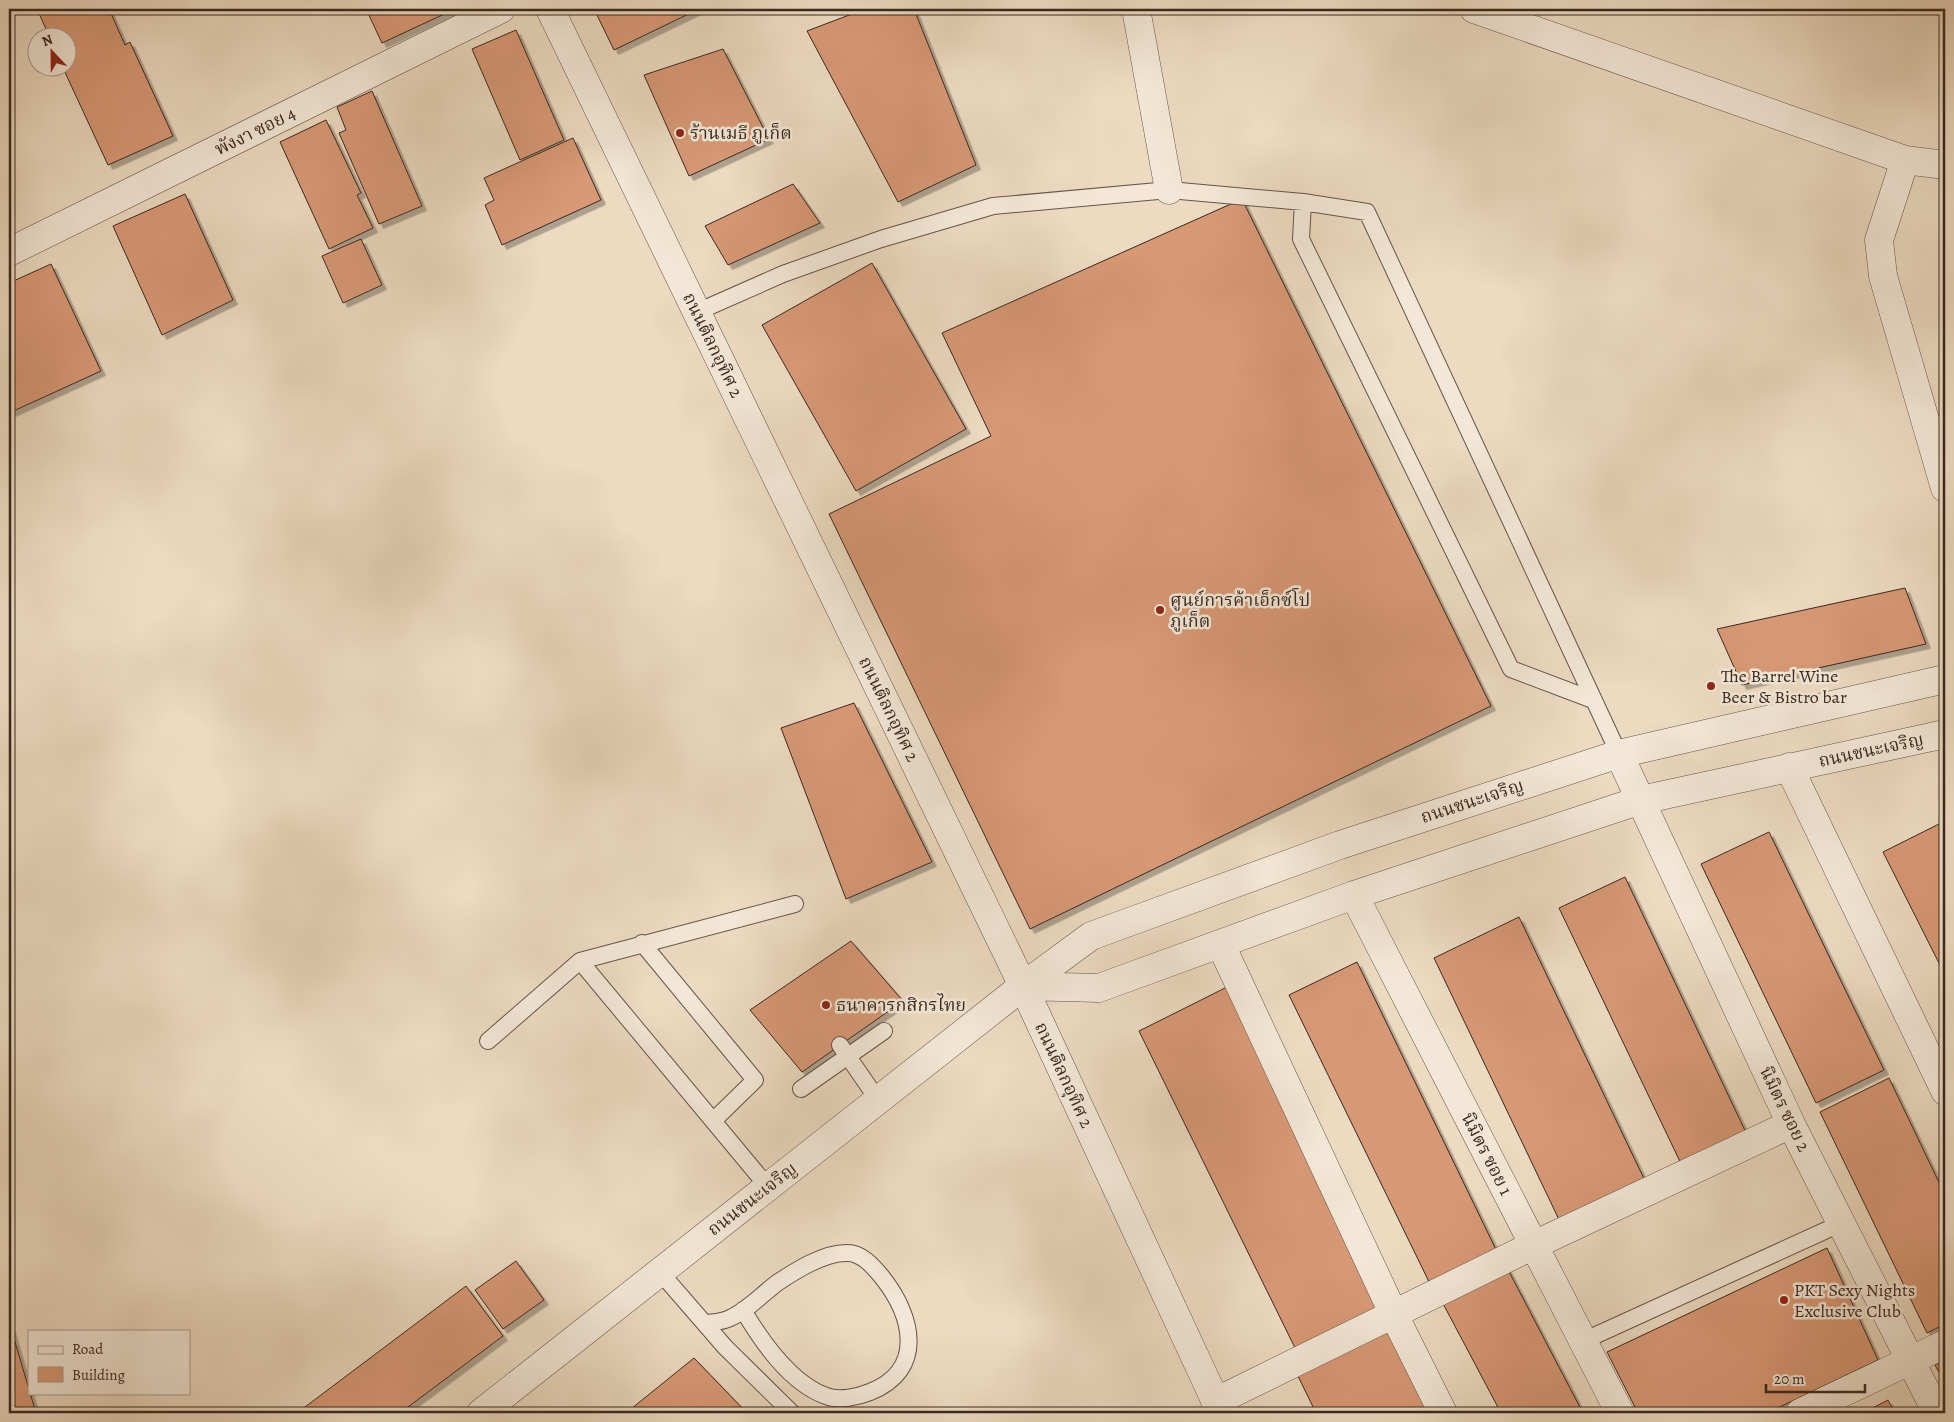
<svg xmlns="http://www.w3.org/2000/svg" width="1954" height="1422" viewBox="0 0 1954 1422" font-family="Alegreya,'Noto Serif Thai',serif">
<style>
.building{fill:#d79874;stroke:#3a281f;filter:url(#shadow)}
.lines{fill:none;stroke-linecap:round;stroke-linejoin:round}
.service-casing{stroke:#665448;stroke-width:18}
.minor-casing{stroke:#665448;stroke-width:29}
.service{stroke:#f3e7d7;stroke-width:16}
.minor{stroke:#f3e7d7;stroke-width:28}
.poi-dot{fill:#8f2418;stroke:#f3e7d7;stroke-width:2}
.labels{text-anchor:middle;dominant-baseline:central;stroke-width:5;stroke-linejoin:round;paint-order:stroke}
.street-label{font-size:18px;fill:#3a281f;stroke:#f3e7d7}
.poi-label{font-size:18px;fill:#3a281f;stroke:#f3e7d7;text-anchor:start}
</style>
<defs>
<filter id="shadow"><feDropShadow dx="4.5" dy="4.5" stdDeviation="0" flood-color="#0004"/></filter>
</defs>
<rect width="100%" height="100%" fill="#ecdac1"/>
<filter id="stains"><feTurbulence type="fractalNoise" baseFrequency=".004" numOctaves="4"/><feColorMatrix values="0 0 0 0 .2 0 0 0 0 .09 0 0 0 0 .02 0 0 0 .5 -.17"/></filter>
<radialGradient id="worn" r=".72"><stop offset=".6" stop-color="#630" stop-opacity="0"/><stop offset="1" stop-color="#630" stop-opacity=".3"/></radialGradient>
<path class="building" d="M37 9H109L125 45 130 42 173 136 108 165 63 68H68V38H50Z
M366 9H455L382 43Z
M594 9H699L614 50Z
M865 9H914L976 165 898 202 807 31Z
M516 30 564 140 520 160 472 49Z
M723 49 769 139 689 176 644 75Z
M372 91 422 206 379 224 339 133 346 130 337 107Z
M326 120 361 193 357 195 373 228 329 249 280 142Z
M573 138 601 200 502 245 485 205 494 200 484 178Z
M793 184 820 223 728 265 705 226Z
M185 194 233 300 162 335 113 226Z
M1242 199 1491 706 1030 929 829 514 991 436 942 333Z
M361 239 382 285 343 303 322 256Z
M872 263 966 429 856 491 762 325Z
M51 264 101 371 9 413V283Z
M1905 588 1926 644 1742 685 1717 629Z
M854 703 932 862 846 899 781 728Z
M1945 821V975L1883 852Z
M1769 832 1884 1070 1816 1103 1701 864Z
M1625 877 1749 1139 1684 1170 1559 908Z
M1519 917 1648 1187 1563 1228 1434 958Z
M851 941 903 1001 802 1072 750 1010Z
M1357 962 1501 1260 1434 1292 1289 995Z
M1231 985 1390 1311 1299 1356 1139 1031Z
M1889 1078 1945 1195V1324L1927 1333 1820 1112Z
M1827 1248 1878 1360 1767 1413H1638L1607 1352Z
M516 1261 544 1300 503 1329 475 1290Z
M1504 1262 1583 1413H1501L1439 1296Z
M466 1286 503 1336 400 1413H297Z
M1396 1324 1438 1413H1316L1296 1372Z
M9 1325H10L36 1413H9Z
M694 1358 747 1413H626Z
M1945 1360V1384L1935 1365Z
M1888 1400 1895 1413H1863Z"/>
<g class="lines">
<g class="service-casing">
<path id="service" d="M1303 202 1301 239 1511 669 1593 700
M697 312 783 274 881 239 993 206 1169 190 1303 202 1367 212 1619 754
M642 943 755 1080 713 1121
M580 961 768 1187
M488 1041 580 961 795 904
M840 1045 878 1100
M801 1089 884 1031
M660 1272 725 1347 792 1413
M706 1323C713 1322 721 1322 728 1319 747 1311 761 1295 777 1283 795 1271 823 1253 846 1253 861 1252 873 1266 882 1277 913 1316 926 1370 870 1392 858 1397 839 1401 826 1396 790 1383 762 1342 743 1310
M1583 1341 1842 1223"/>
</g>
<g class="minor-casing">
<path id="minor" d="M550 9 1023 986 1221 1413
M1136 9 1169 190
M1474 9 1905 160 1945 165
M1905 160 1879 240 1883 276 1945 488
M9 252 501 9
M1619 754 1791 1124 1937 1413
M1789 767 1945 1091
M1354 895 1620 1413
M1221 945 1394 1315 1443 1413
M1023 986 1099 988 1354 895 1641 800 1945 734
M1215 1402 1534 1245 1791 1124
M481 1413 1023 986 1091 936 1340 845 1619 754 1945 679
M1800 1413 1945 1344"/>
</g>
<use href="#service" class="service"/>
<use href="#minor" class="minor"/>
</g>
<g class="poi-dot">
<circle cx="680" cy="133" r="5"/>
<circle cx="1160" cy="610" r="5"/>
<circle cx="1711" cy="686" r="5"/>
<circle cx="826" cy="1005" r="5"/>
<circle cx="1784" cy="1300" r="5"/>
</g>
<g class="labels">
<g class="street-label">
<text transform="translate(255 131) rotate(-26)">พังงา ซอย 4</text>
<text transform="translate(713 345) rotate(64)">ถนนติลกอุทิศ 2</text>
<text transform="translate(889 709) rotate(64)">ถนนติลกอุทิศ 2</text>
<text transform="translate(1871 750) rotate(-12)">ถนนชนะเจริญ</text>
<text transform="translate(1472 801) rotate(-18)">ถนนชนะเจริญ</text>
<text transform="translate(1064 1075) rotate(65)">ถนนติลกอุทิศ 2</text>
<text transform="translate(1785 1109) rotate(64)">นิมิตร ซอย 2</text>
<text transform="translate(1487 1154) rotate(63)">นิมิตร ซอย 1</text>
<text transform="translate(752 1199) rotate(-38)">ถนนชนะเจริญ</text>
</g>
<g class="poi-label">
<text x="690" y="133">ร้านเมธี ภูเก็ต</text>
<text x="1170" y="600">ศูนย์การค้าเอ็กซ์โป<tspan x="1170" dy="21">ภูเก็ต</tspan></text>
<text x="1721" y="676">The Barrel Wine<tspan x="1721" dy="21">Beer &amp; Bistro bar</tspan></text>
<text x="836" y="1005">ธนาคารกสิกรไทย</text>
<text x="1794" y="1290">PKT Sexy Nights<tspan x="1794" dy="21">Exclusive Club</tspan></text>
</g>
</g>
<rect width="1954" height="1422" fill="none" stroke="#ecdac1" stroke-width="30"/>
<rect x="10" y="10" width="1934" height="1402" fill="none" stroke="#3a281f" stroke-width="2.5"/>
<rect x="15" y="15" width="1924" height="1392" fill="none" stroke="#3a281f"/>
<rect x="28" y="1330" width="162" height="65" fill="#f3e7d7" stroke="#a99b8d"/>
<rect x="38" y="1346" width="25" height="8" fill="#f3e7d7" stroke="#a99b8d"/>
<text x="72" y="1354" font-size="15" fill="#3a281f">Road</text>
<rect x="38" y="1367" width="25" height="15" fill="#d79874" stroke="#a99b8d"/>
<text x="72" y="1380" font-size="15" fill="#3a281f">Building</text>
<g transform="translate(52 52) rotate(338)"><circle r="24" fill="#f3e7d7" stroke="#a99b8d"/>
<path d="M0-4L9 19L0 12L-9 19Z" fill="#8f2418"/>
<text y="-8" font-size="14" font-weight="bold" text-anchor="middle" fill="#3a281f">N</text>
</g>
<path d="M1766 1384v8h99v-8" fill="none" stroke="#3a281f" stroke-width="2.5"/>
<text x="1774" y="1384" font-size="15" fill="#3a281f" stroke="#f3e7d7" stroke-width="4" paint-order="stroke">20 m</text>
<rect width="100%" height="100%" filter="url(#stains)"/>
<rect width="100%" height="100%" fill="url(#worn)"/>
</svg>
